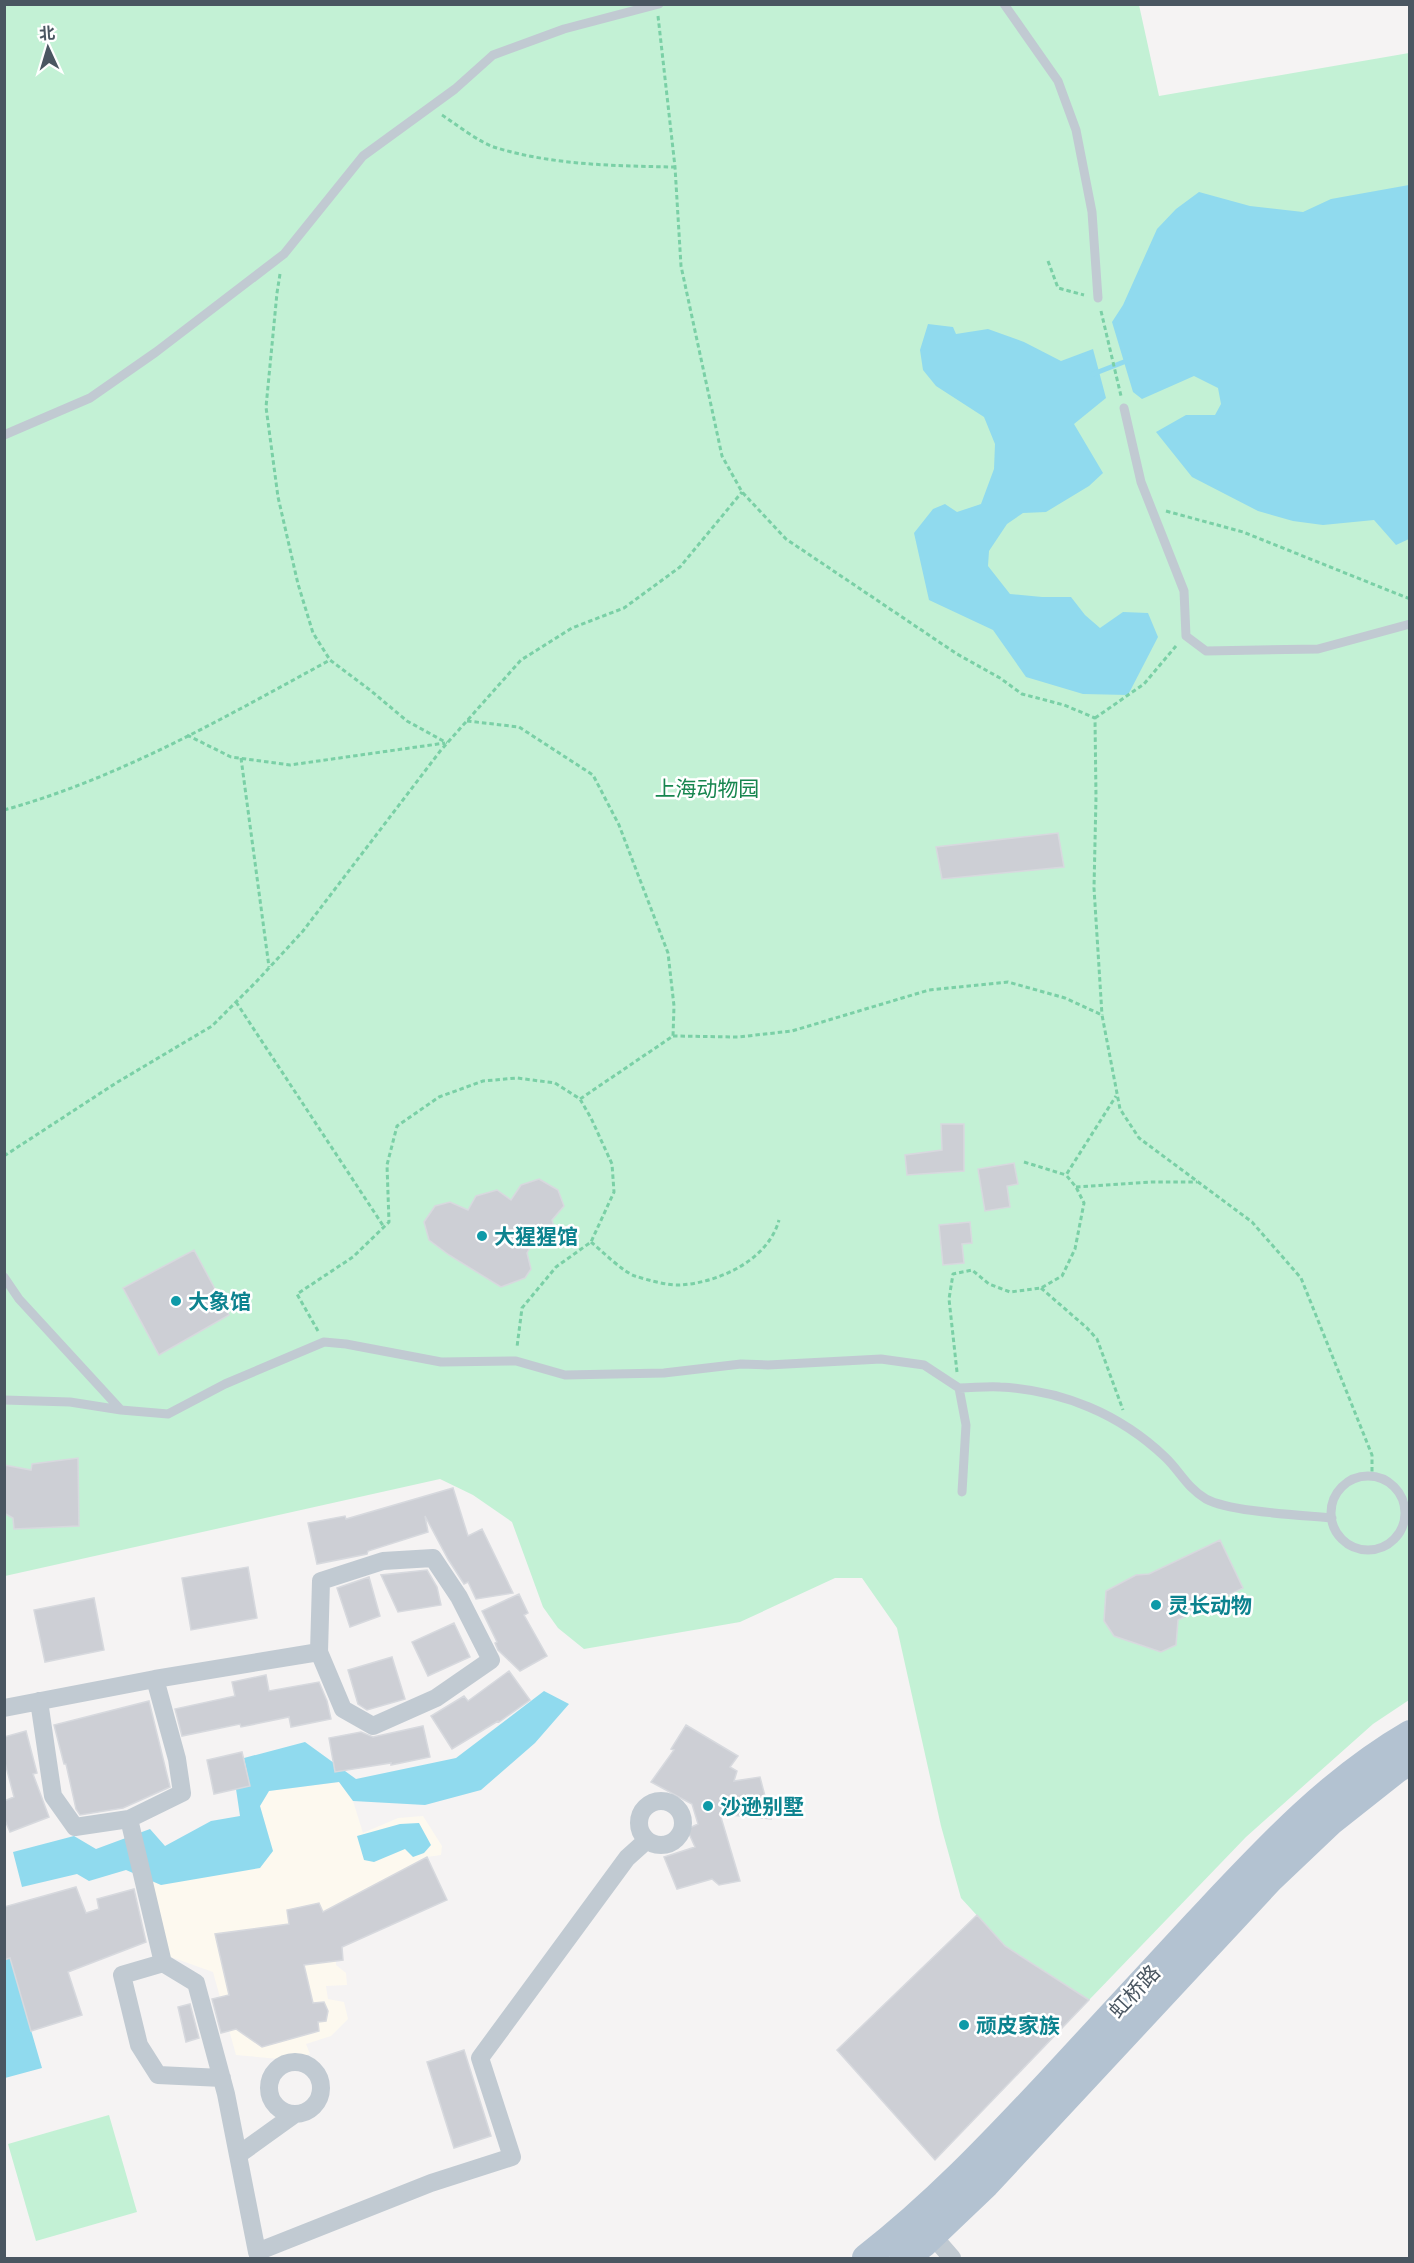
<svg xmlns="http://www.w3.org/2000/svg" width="1414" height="2263" viewBox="0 0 1414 2263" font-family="Quicksand,'Noto Sans SC',sans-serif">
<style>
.commercial{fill:#fdf9ef}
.green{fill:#c3f1d5}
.water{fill:#90daee}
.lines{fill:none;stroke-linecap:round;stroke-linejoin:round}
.stream{stroke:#90daee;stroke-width:5}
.building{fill:#cdcfd5;stroke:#d7d9de;stroke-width:1.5}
.path{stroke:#7ad0a6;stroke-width:3;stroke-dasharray:4.5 3;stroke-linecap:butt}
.service{stroke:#c1cad2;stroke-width:9}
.minor{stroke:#c1cad2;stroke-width:18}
.primary{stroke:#b3c2d1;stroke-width:28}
.culture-dot{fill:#0f9aa8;stroke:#fff;stroke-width:2}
.labels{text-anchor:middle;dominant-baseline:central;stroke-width:5;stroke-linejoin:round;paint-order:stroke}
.park-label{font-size:21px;fill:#17864f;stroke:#fff}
.culture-label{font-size:21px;font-weight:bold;fill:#0d838f;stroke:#fff;text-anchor:start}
.street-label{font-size:21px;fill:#4a5661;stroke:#fff}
</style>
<rect width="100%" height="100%" fill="#f5f3f3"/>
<path class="commercial" d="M339 1782 353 1801 363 1833 398 1818 423 1816 442 1846 441 1855 427 1857 447 1900 342 1947 343 1960 336 1961V1965L346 1973 347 1985 326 1986 328 1999 344 2002 348 2019 331 2036 306 2044 310 2054 291 2060 236 2055 213 1972 168 1956 152 1881 161 1885 273 1851 260 1806 269 1791Z"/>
<path class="green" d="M4 5H1139L1159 96 1409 53V1700L1373 1724 1246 1837 1089 2000 1005 1946 961 1898 941 1826 897 1628 862 1578H835L740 1622 584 1649 558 1628 543 1607 512 1522 473 1495 440 1479 5 1576Z
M109 2115 137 2212 36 2241 8 2144Z"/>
<path class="water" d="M1409 185V539L1396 545 1374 520 1323 525 1293 521 1258 511 1192 477 1156 432 1186 415H1215L1221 404 1218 388 1194 376 1142 399 1133 392 1112 322 1123 305 1157 229 1176 209 1199 192 1250 206 1303 212 1331 199Z
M928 324 953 327 956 334 988 329 1024 342 1061 361 1093 349 1106 398 1074 424 1103 473 1089 486 1046 512 1023 513 1007 524 989 551 988 566 1010 594 1042 597H1071L1085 615 1100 628 1123 612 1148 613 1158 637 1128 695 1083 694 1026 677 993 630 929 600 914 533 933 509 945 504 957 512 981 504 994 469 995 444 984 417 936 386 923 370 920 350Z
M544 1691 569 1704 535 1743 481 1790 425 1805 353 1801 339 1782 269 1791 260 1806 273 1851 260 1868 161 1885 126 1870 89 1881 77 1874 22 1887 13 1852 74 1836 96 1849 150 1829 165 1846 211 1821 240 1816 236 1789 250 1786 244 1758 305 1742 356 1779 456 1758Z
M419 1823 431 1845 424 1853 413 1857 405 1849 374 1862 364 1860 357 1836 400 1824Z
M10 1958 42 2068 5 2078 4 1960Z"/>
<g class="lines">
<path class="stream" d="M1093 374 1129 360"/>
</g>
<path class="building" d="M1058 833 1064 867 942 879 936 847Z
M941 1124H964V1171L907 1175 905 1155 942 1150Z
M1014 1163 1018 1184 1007 1186 1010 1207 985 1211 978 1169Z
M539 1179 558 1190 564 1206 552 1220 554 1227 539 1231 527 1253 531 1269 525 1278 501 1287 449 1255 429 1240 424 1222 435 1206 450 1202 468 1210 476 1196 497 1190 511 1200 521 1185Z
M970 1222 972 1243 962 1244 964 1263 943 1265 939 1225Z
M194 1250 229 1315 159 1355 123 1288Z
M78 1458 79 1526 14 1529 13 1518 4 1513V1465L31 1470 32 1464Z
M453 1488 468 1536 482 1529 513 1593 476 1599 468 1582 464 1584 448 1559 425 1516 428 1532 368 1551 367 1554 317 1564 308 1523 345 1516 346 1519Z
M1220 1540 1243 1588 1178 1620 1176 1645 1161 1652 1114 1636 1104 1621 1106 1591 1136 1575 1149 1574Z
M248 1567 257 1618 191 1630 182 1578Z
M427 1570 437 1587 441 1605 398 1612 381 1575Z
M369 1577 380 1616 350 1627 337 1588Z
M519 1594 528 1613 524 1615 547 1656 520 1671 498 1650 495 1643 497 1642 482 1611Z
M94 1598 104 1650 45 1662 34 1610Z
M454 1623 470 1657 428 1676 412 1642Z
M392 1657 405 1699 367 1710 358 1704 348 1670Z
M509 1671 530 1700 499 1722 498 1721 452 1749 431 1716 464 1696 468 1701Z
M266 1675 269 1691 319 1682 327 1701 331 1719 291 1727 289 1717 241 1727 240 1724 182 1736 175 1709 235 1696 232 1682Z
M149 1701 170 1787 123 1808 80 1815 76 1809 66 1764H64L54 1725Z
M686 1725 738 1756 730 1767 737 1771 734 1781 760 1777 771 1819 720 1814 740 1881 719 1885 712 1879 677 1889 664 1857 695 1847 687 1829 698 1824 692 1804 651 1782 674 1750 671 1749Z
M423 1726 430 1757 391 1765V1763L335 1772 329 1738 361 1732 373 1737Z
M26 1731 37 1773 33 1774 49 1817 10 1832 4 1818V1801L14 1797 4 1759V1737Z
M242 1752 250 1786 214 1794 207 1760Z
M427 1857 447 1900 342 1947 343 1960 304 1965 313 2003 324 2002 328 2011 326 2021 318 2022 319 2031 262 2047 236 2029 221 2033 212 1999 229 1995 215 1934 289 1924 287 1910 319 1903 323 1912Z
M76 1887 86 1913 99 1909 97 1899 134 1889 146 1942 68 1972 82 2015 31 2031 10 1958 4 1960V1907Z
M977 1915 1005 1946 1089 2000 935 2160 837 2050Z
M190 2004 199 2038 186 2042 178 2007Z
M464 2050 491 2136 454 2148 427 2062Z"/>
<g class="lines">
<path class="path" d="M658 16 675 167 681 266 722 456 742 492 786 539 957 654 1000 678 1022 694 1064 705 1095 718 1096 797 1094 888 1102 1015
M442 115C456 124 481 144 497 148 553 165 616 166 675 167
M1048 261 1058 288 1084 295
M280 274 277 293 266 407 278 497 298 584 313 633 330 660
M1101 311 1121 396
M1166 511 1243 532 1410 599
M1095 718 1144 684 1176 646
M467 721 519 727 593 775 619 825 668 953 674 1006 673 1036 580 1099
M187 735 231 757 290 765 445 743
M241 758 269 967
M4 810C120 778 225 717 330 660L370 690 407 721 447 743
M236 1002 384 1227
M673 1036 738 1037 792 1031 929 990 1008 982 1065 998 1102 1015 1120 1109 1139 1138 1252 1222 1301 1278 1372 1455V1476
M4 1156 116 1083 212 1026 256 982 303 931 441 750 521 660 572 628 624 608 680 567 742 492
M1024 1162 1066 1175
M1076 1187 1152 1182H1197
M591 1242C602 1251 623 1272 635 1276 648 1280 668 1286 681 1285 720 1282 768 1260 779 1220
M1041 1288 1087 1328 1097 1339 1123 1410
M318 1331 297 1294 353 1257 389 1222 387 1165 397 1126 439 1097 483 1081 517 1078 555 1083 580 1099 591 1118 612 1164 614 1192 591 1242 556 1267 522 1308 517 1347
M957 1372 949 1299 953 1274 972 1270 989 1284 1010 1292 1041 1288 1062 1276 1075 1249 1084 1203 1076 1187 1066 1175 1116 1096"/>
<path class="service" d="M1004 4 1058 81 1076 130 1092 212 1098 298
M1124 408 1141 482 1184 591 1186 636 1206 651 1318 649 1410 624
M4 435 90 398 156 352 284 254 363 156 455 89 493 55 564 29 659 4
M4 1277 19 1299 121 1410 168 1414 225 1384 324 1342 346 1344 441 1362 516 1361 565 1375 664 1373 741 1364 768 1365 881 1359 924 1365 959 1388 966 1425 962 1492
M959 1388C973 1388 987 1386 1000 1387 1062 1390 1120 1414 1165 1457 1179 1470 1188 1489 1206 1499 1230 1512 1301 1515 1332 1518
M4 1400 70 1402 121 1410
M1331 1513a37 37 0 1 1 74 0a37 37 0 1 1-74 0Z"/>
<path class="minor" d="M433 1558 459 1597 491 1660 436 1698 373 1726 343 1709 319 1652 321 1581 383 1561Z
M39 1701 53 1796 75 1827 129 1819 182 1793 177 1759 155 1679
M4 1708 155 1679 319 1652
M639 1823a22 22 0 1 1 44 0a22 22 0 1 1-44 0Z
M129 1819 163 1963 196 1983 226 2094 257 2252
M163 1963 122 1975 139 2045 158 2075 222 2078
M269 2088a26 26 0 1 1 52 0a26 26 0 1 1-52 0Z
M238 2155 295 2114
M932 2235 952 2258
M259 2258 257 2252 431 2183 512 2157 480 2058 627 1858 647 1840"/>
<path class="primary" d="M866 2258C934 2205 990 2146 1049 2083 1098 2030 1148 1976 1197 1923 1262 1854 1327 1782 1410 1734
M904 2258 923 2244 986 2184 1271 1878 1330 1822 1397 1769 1410 1761"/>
</g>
<g class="culture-dot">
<circle cx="482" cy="1236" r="6"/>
<circle cx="176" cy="1301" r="6"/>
<circle cx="1156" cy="1605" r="6"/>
<circle cx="708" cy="1806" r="6"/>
<circle cx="964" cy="2025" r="6"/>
</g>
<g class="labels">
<g class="park-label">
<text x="707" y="788">上海动物园</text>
</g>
<g class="culture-label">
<text x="494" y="1236">大猩猩馆</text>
<text x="188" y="1301">大象馆</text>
<text x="1168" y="1605">灵长动物</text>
<text x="720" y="1806">沙逊别墅</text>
<text x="976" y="2025">顽皮家族</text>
</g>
<g class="street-label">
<text transform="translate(1134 1991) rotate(-47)">虹桥路</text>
</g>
</g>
<rect width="1414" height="2263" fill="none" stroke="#4a5661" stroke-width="12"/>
<g transform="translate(48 48) rotate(356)" stroke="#ffffff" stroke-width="4.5" paint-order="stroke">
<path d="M0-4.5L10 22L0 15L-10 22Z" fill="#4a5661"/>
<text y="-9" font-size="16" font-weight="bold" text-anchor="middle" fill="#4a5661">北</text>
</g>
</svg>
